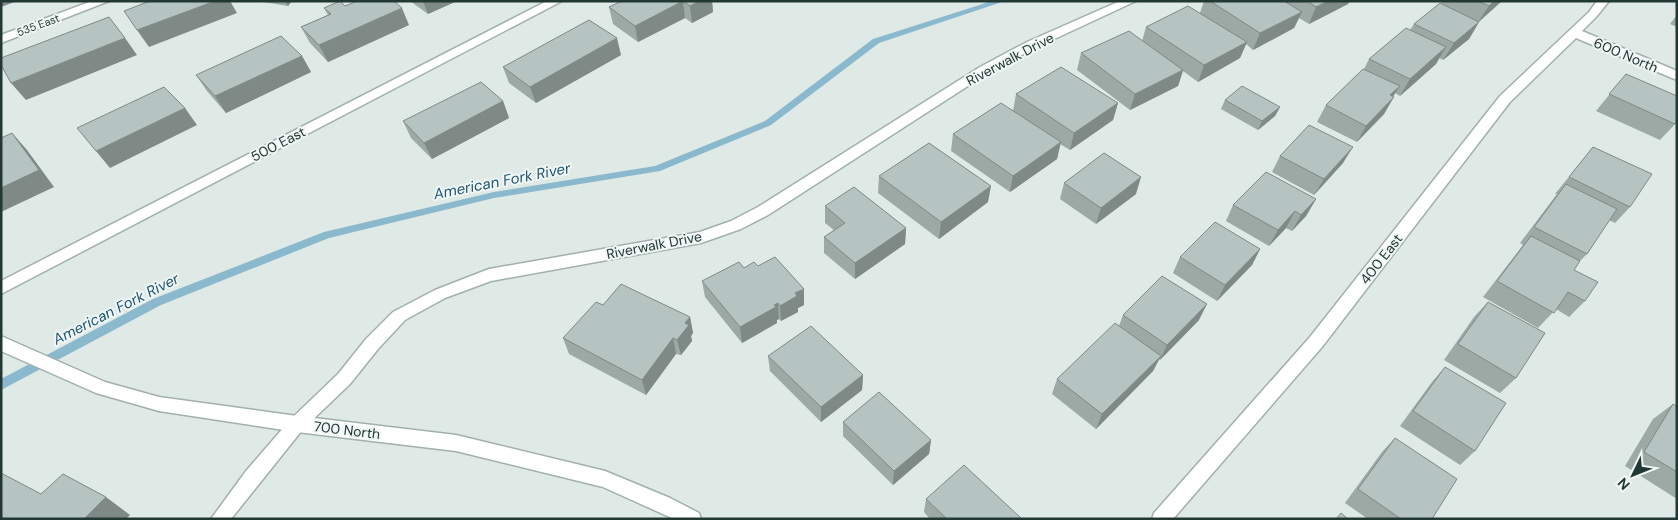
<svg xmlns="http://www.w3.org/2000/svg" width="1678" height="520" viewBox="0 0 1678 520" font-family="'DM Sans',sans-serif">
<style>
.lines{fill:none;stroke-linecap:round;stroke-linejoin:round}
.stream{fill:#8ab8cc;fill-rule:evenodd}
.minor-casing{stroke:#a2b0ad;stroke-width:3}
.tertiary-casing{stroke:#a2b0ad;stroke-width:3}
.minor{fill:#fff;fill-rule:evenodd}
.tertiary{fill:#fff;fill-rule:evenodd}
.wall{fill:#9ca9a5}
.shaded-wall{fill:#7f8986}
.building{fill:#b5c4c0;stroke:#7f8986}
.labels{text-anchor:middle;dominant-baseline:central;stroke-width:4;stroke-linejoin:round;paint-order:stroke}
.far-street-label{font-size:11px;fill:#213835;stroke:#eff6f4}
.street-label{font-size:14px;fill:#213835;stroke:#eff6f4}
.water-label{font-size:15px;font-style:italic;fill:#205670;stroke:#eff6f4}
</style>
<rect width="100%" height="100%" fill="#dfe9e6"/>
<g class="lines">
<path class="stream" d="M992 1H1005L879 43 771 125 660 171 494 198 329 238 161 305 1 390V379L153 299 324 232 494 192 655 166 765 121 873 39Z"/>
<g class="minor-casing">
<path id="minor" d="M92 1H109L1 43V35Z
M1120 1H1136L1035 48 988 73 768 215 741 229 701 243 491 281 445 298 405 320 378 349 350 384 303 429 231 519H211L246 471 291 419 338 374 366 339 393 312 435 290 489 269 700 232 731 221 758 207 980 67 1027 42Z
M1597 1H1609L1597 16 1582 31 1677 71V80L1576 38 1510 102 1322 347 1173 519H1152L1154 513 1310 337 1500 96 1589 12Z"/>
</g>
<g class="tertiary-casing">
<path id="tertiary" d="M547 1H562L1 294V281Z
M1 336 105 382 159 397 297 416 456 435 605 471 670 498 699 513 701 519H674L603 487 456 451 297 432 159 411 96 393 1 351Z"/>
</g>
<use href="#minor" class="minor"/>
<use href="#tertiary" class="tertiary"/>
</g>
<path class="wall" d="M257 1H292L288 6Z
M410 1H457L428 14Z
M622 1H712L713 12 692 23 685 18 638 42 613 24 609 7Z
M1204 1H1350L1348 4 1309 24 1299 18 1294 28 1253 50 1246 44 1240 58 1198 82 1183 71 1178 86 1130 110 1077 70 1081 53 1142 41 1146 27 1200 13Z
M1443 1H1502L1479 22 1469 39 1443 60 1439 58 1436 64 1400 96 1395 93 1384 114 1357 142 1317 122 1326 105 1364 69 1369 59 1410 30 1414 24 1441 4Z
M345 6 409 25 328 62 310 43 301 27 328 15 324 8Z
M1677 15V27L1670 24Z
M621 55 536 103 509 83 503 67Z
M302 56 311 72 226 113 207 91 196 75Z
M1626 74 1677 122 1660 140 1596 111Z
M1016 94 1118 103 1113 120 1070 150 1060 144 1057 159 1010 192 951 151 953 134 1013 111Z
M1225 100 1280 107 1275 116 1258 130 1221 109Z
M503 101 509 118 432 159 411 138 403 121Z
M1593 147 1630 207 1615 223 1609 220 1587 254 1579 262 1574 270 1585 301 1569 317 1556 309 1538 328 1483 297 1523 245 1520 243 1557 194H1555Z
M1280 156 1343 163 1314 195 1272 172Z
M879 176 988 202 939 239 878 193Z
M1064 183 1136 194 1096 224 1060 199Z
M1316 199 1306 216 1292 231 1286 228 1269 246 1226 221 1233 205Z
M825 206 906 228 905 244 855 279 824 253V237L834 230 825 223Z
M1260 249 1252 265 1217 301 1173 273 1180 257Z
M758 266 804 305 798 308V312L781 321 779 319 777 320V323L742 343 705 297 702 281 744 268Z
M1488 302 1516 378 1500 393 1444 360 1474 317Z
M603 305 690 317 693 333 691 336 692 341 681 355 676 354 646 395 569 354 563 338Z
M1123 315 1199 320 1160 360 1159 359 1153 371 1096 429 1052 394 1057 379 1119 326Z
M768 356 863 375 862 390 821 422 770 371Z
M1445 367 1475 451 1460 465 1400 426 1432 382Z
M1673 404 1677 407V499L1625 466 1653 419Z
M843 422 931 440 929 454 893 485 843 436Z
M1395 438 1432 519H1368L1345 503 1382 452Z
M926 499 1022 519H930L924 512Z"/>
<path class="shaded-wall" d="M1 1H17L1 7Z
M215 1H230L237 13 149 47 137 30Z
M285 1H292L288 6Z
M423 1H457L428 14Z
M683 1 685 18 638 42 635 26Z
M699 1H712L713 12 692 23 690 6Z
M1328 1H1350L1348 4 1309 24 1316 7Z
M1494 1H1502L1478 22 1489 6Z
M402 8 409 25 328 62 319 45Z
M1302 12 1294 28 1253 50 1260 33Z
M1479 22 1469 39 1443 60 1454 43Z
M125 38 137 55 26 100 11 83Z
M617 38 621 55 536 103 530 87Z
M1247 42 1240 58 1198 82 1204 65Z
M1446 47 1436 64 1400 96 1410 79Z
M302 56 311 72 226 113 215 96Z
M1183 70 1178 86 1130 110 1135 94Z
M1400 86 1390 101 1394 97 1384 114 1357 142 1366 126 1390 95Z
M503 101 509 118 432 159 424 143Z
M1118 103 1113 120 1070 150 1074 133Z
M1280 107 1275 116 1258 130 1262 121Z
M185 108 197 125 110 168 96 151Z
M12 133 27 150 54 187 1 212V188Z
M1061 142 1057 159 1010 192 1013 176Z
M1353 147 1343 163 1314 195 1324 179Z
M1141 177 1136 194 1096 224 1101 208Z
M991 186 988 202 939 239 941 222Z
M1316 199 1306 216 1292 231 1301 215Z
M1295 211 1286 228 1269 246 1278 230Z
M906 228 905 244 855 279V263Z
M1260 249 1252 265 1217 301 1225 285Z
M804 289V305L798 308V312L781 321 780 306 795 293Z
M778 303 779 319 777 320V323L742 343 740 327Z
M1207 304 1199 320 1160 360 1167 345Z
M690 317 693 333 691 336 692 341 681 355 677 340 685 323Z
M673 338 676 354 646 395 642 380Z
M1161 356 1153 371 1096 429 1102 414Z
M863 375 862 390 821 422V407Z
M931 440 929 454 893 485 894 471Z
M106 497 130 515 126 519H84Z"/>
<path class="building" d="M150 1H215L137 30 124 11Z
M340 1 345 6 357 1H394L402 8 319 45 301 27 331 14 324 8Z
M622 1H699L690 6 683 1 635 26 609 7Z
M1210 1H1284L1302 12 1260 33Z
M1307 1H1328L1316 7Z
M1478 1H1494L1489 6Z
M1440 3 1479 22 1454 43 1414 24Z
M1188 6 1247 42 1204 65 1146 27Z
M109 17 125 38 11 83 1 65V58Z
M589 20 617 38 530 87 503 67Z
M1406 28 1446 47 1410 79 1369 59Z
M1129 31 1183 70 1135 94 1081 53Z
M281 36 302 56 215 96 196 75Z
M1061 67 1118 103 1074 133 1016 94Z
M1363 69 1400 86 1390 95 1394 97 1366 126 1326 105Z
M1626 74 1677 96V122L1675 124 1609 94Z
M481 82 503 101 424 143 403 121Z
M1242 86 1280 107 1262 121 1225 100Z
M164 87 185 108 96 151 77 128Z
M1001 103 1061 142 1013 176 953 134Z
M1309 125 1353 147 1324 179 1280 156Z
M12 133 39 170 1 188V138Z
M929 143 991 186 941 222 879 176Z
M1593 147 1652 174 1630 207 1569 177Z
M1104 153 1141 177 1101 208 1064 183Z
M1266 172 1316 199 1301 215 1295 211 1278 230 1233 205Z
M1566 184 1617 209 1587 254 1534 227Z
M854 187 906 228 855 263 824 237 845 223 825 206Z
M1215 222 1260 249 1225 285 1180 257Z
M1531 236 1580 261 1574 270 1598 282 1585 301 1568 292 1554 313 1497 281Z
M775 257 804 289 795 293 797 296 780 306 778 303 774 305 776 307 740 327 702 281 739 262 744 268 754 262 758 266Z
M1162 276 1207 304 1167 345 1123 315Z
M621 284 690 317 685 323 689 325 677 340 673 338 642 380 563 338 596 302 603 305Z
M1488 302 1545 333 1516 378 1458 344Z
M1115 323 1161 356 1102 414 1057 379Z
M811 326 863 375 821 407 768 356Z
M1445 367 1506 403 1475 451 1413 411Z
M879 392 931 440 894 471 843 422Z
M1673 404 1677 407V472L1644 452Z
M1395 438 1457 479 1432 519H1401L1358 489Z
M964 465 1022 519H947L926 499Z
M1 473 41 494 63 474 106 497 84 519H1Z
M1341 513 1348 519H1336Z"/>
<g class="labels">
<g class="far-street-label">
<text transform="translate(38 25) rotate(-20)">535 East</text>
</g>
<g class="street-label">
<text transform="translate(1626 55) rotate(23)">600 North</text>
<text transform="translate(1010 59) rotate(-28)">Riverwalk Drive</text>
<text transform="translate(278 144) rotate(-27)">500 East</text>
<text transform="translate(654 245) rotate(-11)">Riverwalk Drive</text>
<text transform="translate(1381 259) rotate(-52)">400 East</text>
<text transform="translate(347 430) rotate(7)">700 North</text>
</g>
<g class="water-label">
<text transform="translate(502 181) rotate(-11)">American Fork River</text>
<text transform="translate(116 309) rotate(-27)">American Fork River</text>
</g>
</g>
<rect width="1678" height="520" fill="none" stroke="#213835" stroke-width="5"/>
<g transform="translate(1633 475) rotate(227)" stroke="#eff6f4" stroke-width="4" paint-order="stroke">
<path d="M0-4L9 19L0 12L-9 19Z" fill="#213835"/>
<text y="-8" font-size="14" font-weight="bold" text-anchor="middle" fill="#213835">N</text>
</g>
</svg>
